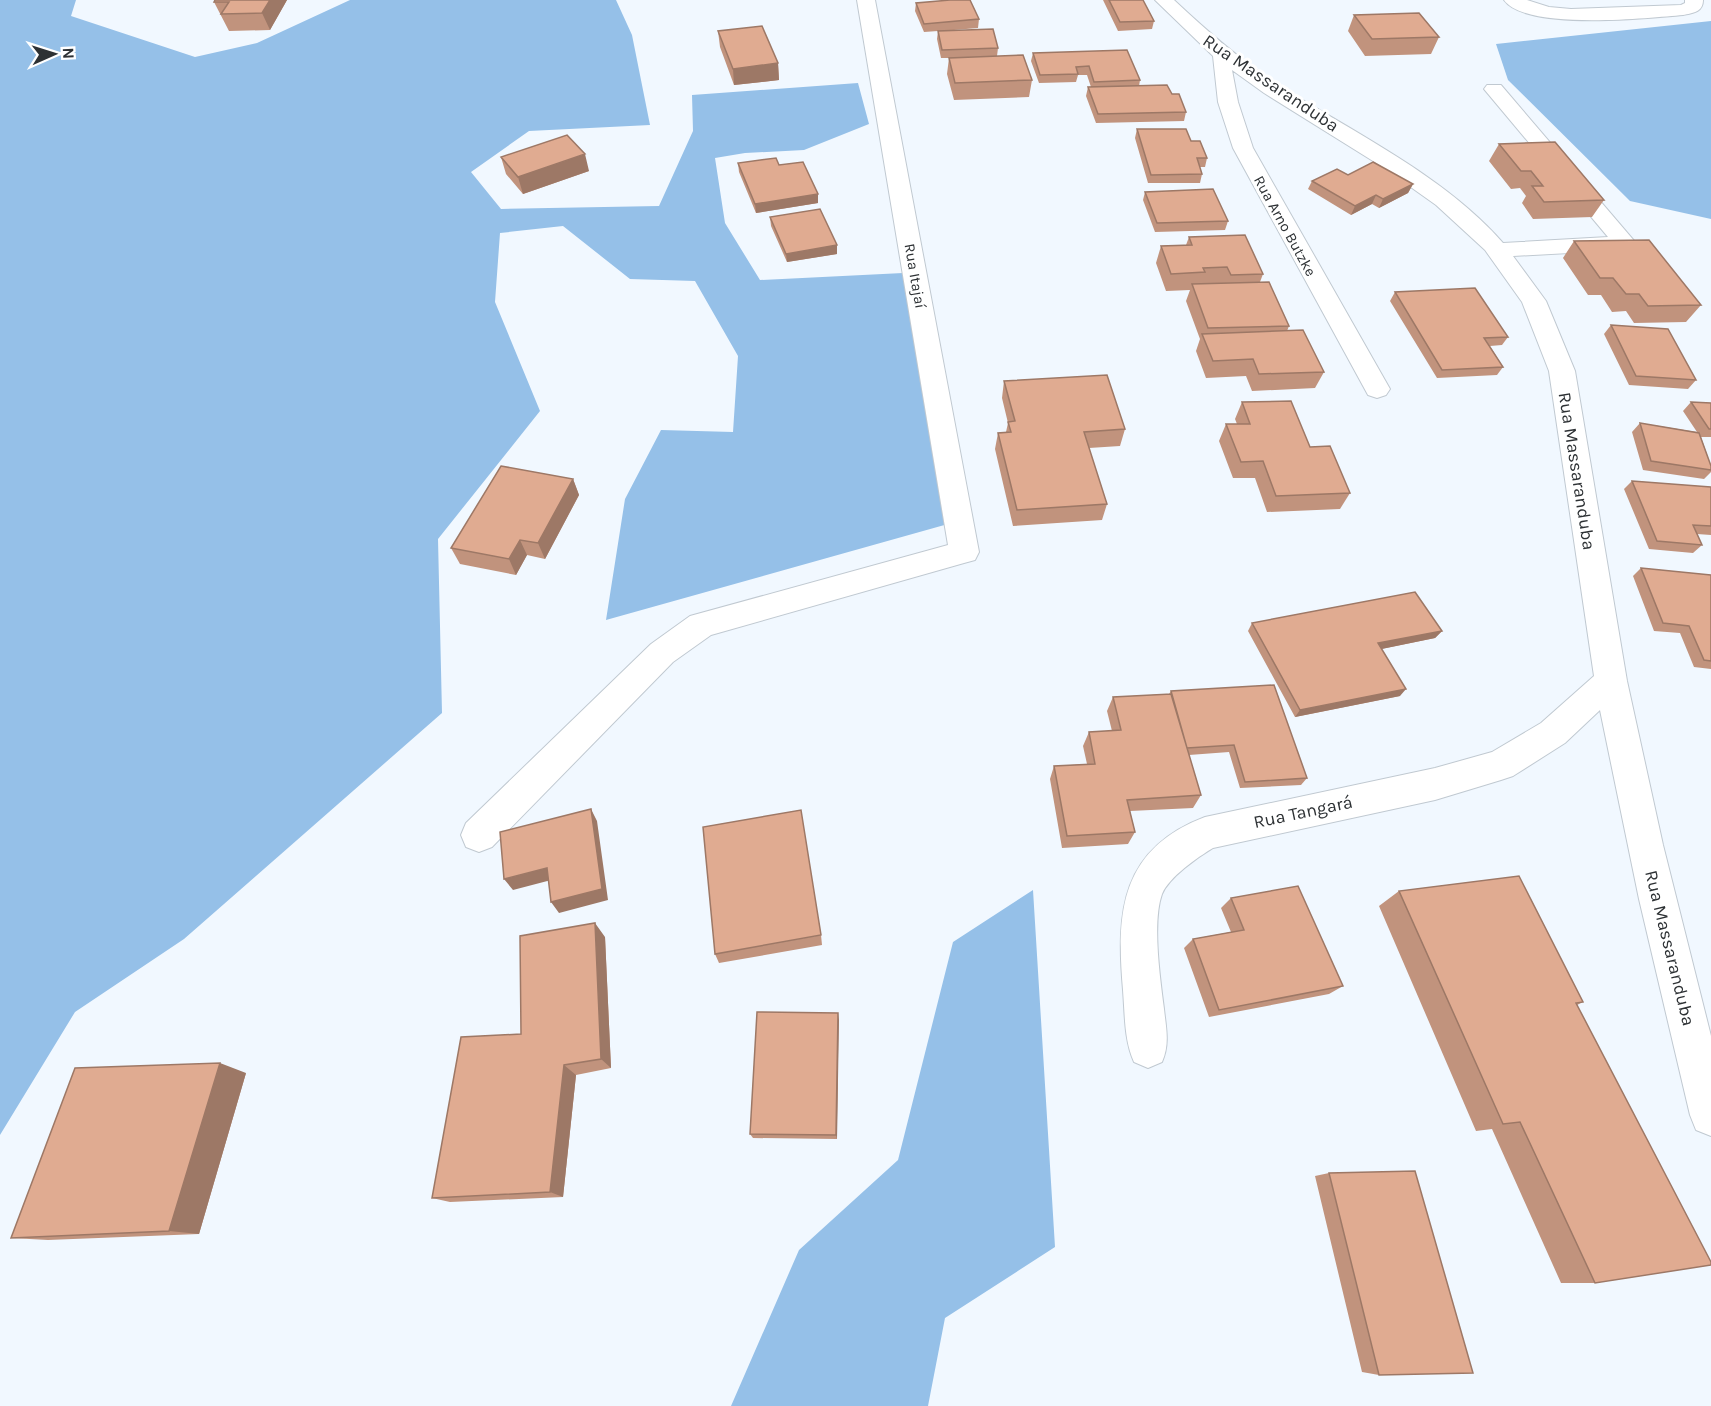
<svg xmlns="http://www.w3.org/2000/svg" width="1711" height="1406" viewBox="0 0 1711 1406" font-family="Karla,sans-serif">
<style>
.forest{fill:#95c0e8}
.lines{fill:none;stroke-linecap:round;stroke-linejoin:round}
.street-casing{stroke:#c0c9d1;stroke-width:2}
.street{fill:#fff;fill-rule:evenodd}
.wall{fill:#c1937d}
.shaded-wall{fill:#9d7866}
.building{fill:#e0ab91;stroke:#9d7866;stroke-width:1.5}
.labels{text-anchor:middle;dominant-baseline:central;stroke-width:6;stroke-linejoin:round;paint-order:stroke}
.far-street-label{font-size:15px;fill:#2d3134;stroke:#fff}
.street-label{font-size:18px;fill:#2d3134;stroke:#fff}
</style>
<rect width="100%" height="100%" fill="#f1f8ff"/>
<path class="forest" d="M0 0H76L71 16 195 57 257 43 350 0H616L632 35 650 125 529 131 471 172 501 209 659 206 693 131 692 95 858 83 869 124 804 150 745 153 715 158 725 223 760 280 903 273 948 524 606 620 625 499 661 430 733 432 738 356 695 281 630 279 563 226 500 233 495 302 540 411 438 539 442 713 184 939 75 1012 0 1135Z
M1711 21V219L1630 201 1508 80 1496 44Z
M1033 890 1055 1247 945 1318 928 1406H731L799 1250 898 1160 953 942Z"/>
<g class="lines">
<g class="street-casing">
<path id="street" d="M857 0H875L979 552 975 560 964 563 711 635 673 662 492 847 479 852 466 847 461 835 466 823 651 644 690 616 948 545Z
M1155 0H1174C1208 32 1241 61 1280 86 1353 132 1446 177 1503 243L1608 237 1484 89 1487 85H1501L1636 243 1633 248 1625 250 1513 256 1546 301 1575 371 1627 681 1663 845 1711 1036V1136L1696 1130 1690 1115 1639 899 1600 710 1565 743 1513 776 1501 780 1435 800 1213 848C1198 857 1169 877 1162 894 1152 922 1160 978 1164 1009 1166 1028 1170 1044 1162 1062L1148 1068 1134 1062C1124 1040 1125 1014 1123 990 1116 911 1121 849 1205 817L1435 768 1492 752 1541 723 1594 676 1549 371 1522 302 1485 250 1436 205 1381 166 1264 93 1232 70 1238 102 1253 148 1390 389 1386 395 1377 398 1368 395 1233 148 1218 102 1213 56Z
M1504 0H1527L1549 7 1571 9 1681 5 1685 3V0H1703C1703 12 1693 13 1683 15 1648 18 1526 31 1504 0Z"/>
</g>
<use href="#street" class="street"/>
</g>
<path class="wall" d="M215 0H287L270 30 229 31 214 2Z
M1103 0H1143L1154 21 1152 29 1118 31Z
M916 3 979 19 978 28 942 31 998 48 997 56 1032 80 1029 97 954 100 947 74 949 58H941L937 39 938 31 924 32 915 11Z
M1354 15 1439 37 1431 54 1365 56 1348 31Z
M718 31 778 63 779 80 734 85 720 47Z
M1033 53 1140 80 1139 86 1172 94 1186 112 1184 121 1096 123 1086 96 1088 87H1091L1087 75H1078L1076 82 1039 83 1031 61Z
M1137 129 1191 141 1207 158 1205 167H1200L1202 174 1200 183H1148L1135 138Z
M1499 144 1604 200 1592 217 1533 219 1522 203 1526 196 1520 188 1511 189 1489 161Z
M501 157 589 171 523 194 506 174Z
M738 163 779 165 818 203 756 213 739 172Z
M1348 175 1413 184 1408 193 1379 208 1372 204 1351 215 1308 189 1312 181Z
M1145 192 1228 221 1225 230 1155 232 1143 200Z
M770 217 837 245V254L787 262 771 226Z
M1189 237 1263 274 1260 282 1289 326 1287 331 1324 372 1315 388 1252 391 1246 376 1206 378 1196 351 1200 339 1186 301 1190 290 1166 291 1156 263 1161 246 1186 245Z
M1574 241 1701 305 1686 322 1634 323 1626 311 1612 312 1601 295H1588L1563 258Z
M1395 292 1508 337 1502 345 1490 346 1503 367 1497 375 1437 378 1390 301Z
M1611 325 1696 380 1688 389 1629 385 1604 334Z
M1004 381 1125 429 1120 446 1089 448 1107 504 1102 520 1013 526 995 449 998 433 1006 432 1008 423 1002 398Z
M1242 402 1310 447 1350 493 1340 509 1267 512 1255 478H1233L1219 441 1226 424H1237L1235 419Z
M1691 402 1711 403V437H1701L1711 466V472L1704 479 1643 470 1632 432 1640 423 1697 432 1683 411Z
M573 479 579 495 545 559 527 555 516 575 460 564 451 548Z
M1632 481 1711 487V535L1697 534 1702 545 1693 553 1649 549 1624 489Z
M1641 568 1711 575V669L1694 667 1680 633 1654 631 1633 576Z
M1252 623 1442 631 1435 638 1381 649 1400 696 1295 717 1248 631Z
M1171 691 1307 778 1301 785 1240 788 1229 752 1189 755 1201 795 1193 808 1130 811 1135 832 1128 844 1062 848 1050 779 1054 766 1087 764 1083 746 1089 732 1112 731 1107 711 1113 697 1169 694Z
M1399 891 1583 1002 1577 1005 1595 1283H1561L1492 1129 1476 1131 1379 906Z
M1231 898 1343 986 1329 994 1209 1017 1184 948 1193 939 1231 932 1221 908Z
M821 935 822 945 719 963 715 954Z
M605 937 611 1068 576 1075 563 1197 450 1202 432 1198 521 1034Z
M838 1013 837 1139 753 1138 750 1134Z
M246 1073 199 1234 48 1240 11 1238Z
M1329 1173 1379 1375 1362 1372 1315 1176Z"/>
<path class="shaded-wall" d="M270 0H287L270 30 262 13Z
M778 63 779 80 734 85 733 69Z
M585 154 589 171 523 194 518 177Z
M1413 184 1408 193 1379 208 1383 199Z
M818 194V203L756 213 755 204Z
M1376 195 1372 204 1351 215 1355 206Z
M837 245V254L787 262 786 254Z
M573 479 579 495 545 559 538 543Z
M520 540 527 555 516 575 509 559Z
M1442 631 1435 638 1372 651 1378 643Z
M1406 689 1400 696 1295 717 1300 710Z
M591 809 597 821 608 900 559 913 551 902Z
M547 868 555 879 513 890 504 879Z
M595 923 605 937 611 1068 601 1059Z
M838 1013 839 1020 837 1139 836 1135Z
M220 1063 246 1073 199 1234 169 1231Z
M564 1065 576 1075 563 1197 550 1192Z"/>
<path class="building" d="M215 0H270L262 13 221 14 229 2H214Z
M950 0H970L979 19 924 24 916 3Z
M1109 0H1143L1154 21 1120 22Z
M1419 13 1439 37 1372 39 1354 15Z
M762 26 778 63 733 69 718 31Z
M993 29 998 48 942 50 938 31Z
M1127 50 1140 80 1094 82 1089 66 1076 67 1078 74 1040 75 1033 53Z
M1023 55 1032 80 955 83 949 58Z
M1167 85 1172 94H1179L1186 112 1098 114 1088 87Z
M1137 129H1186L1191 141H1200L1207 158H1197L1202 174 1151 175Z
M567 135 585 154 518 177 501 157Z
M1555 142 1604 200 1544 202 1532 186H1543L1531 171H1521L1499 144Z
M776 158 779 165 803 162 818 194 755 204 738 163Z
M1373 162 1413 184 1383 199 1376 195 1355 206 1312 181 1337 169 1348 175Z
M1213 189 1228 221 1157 223 1145 192Z
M820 209 837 245 786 254 770 217Z
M1245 235 1263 274 1231 275 1227 267 1203 268 1205 272 1171 274 1161 246 1192 245 1189 237Z
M1649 240 1701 305 1648 306 1639 294H1626L1613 278H1600L1574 241Z
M1269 282 1289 326 1208 328 1192 284Z
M1475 288 1508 337 1484 338 1503 367 1442 370 1395 292Z
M1611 325 1668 329 1696 380 1636 376Z
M1303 330 1324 372 1259 374 1253 359 1213 361 1202 334Z
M1107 375 1125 429 1084 432 1107 504 1017 510 998 433 1011 432 1008 422 1015 421 1004 381Z
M1291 401 1310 447 1330 446 1350 493 1276 496 1263 461 1241 462 1226 424H1250L1242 402Z
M1691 402 1711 403V429H1709Z
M1640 423 1699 433 1711 466V470L1651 461Z
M501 466 573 479 538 543 520 540 509 559 451 548Z
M1632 481 1711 487V526L1693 525 1702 545 1657 541Z
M1641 568 1711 575V661L1704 660 1689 626 1663 623Z
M1415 592 1442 631 1378 643 1406 689 1300 710 1252 623Z
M1274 685 1307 778 1245 782 1234 745 1187 748 1171 691Z
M1171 694 1201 795 1127 800 1135 832 1067 836 1054 766 1095 764 1089 732 1121 730 1113 697Z
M591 809 602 889 551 902 547 868 504 879 500 832Z
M801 810 821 935 715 954 703 827Z
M1519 876 1583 1002 1576 1003 1711 1262V1265L1595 1283 1520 1122 1503 1124 1399 891Z
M1298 886 1343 986 1219 1010 1193 939 1244 930 1231 898Z
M595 923 601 1059 564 1065 550 1192 432 1198 461 1037 521 1034 520 936Z
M757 1012 838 1013 836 1135 750 1134Z
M220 1063 169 1231 11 1238 75 1068Z
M1415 1171 1473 1373 1379 1375 1329 1173Z"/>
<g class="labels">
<g class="far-street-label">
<text transform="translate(1285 226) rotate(61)">Rua Arno Butzke</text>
<text transform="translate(915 276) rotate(80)">Rua Itajaí</text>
</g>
<g class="street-label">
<text transform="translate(1271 83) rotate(34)">Rua Massaranduba</text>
<text transform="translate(1577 471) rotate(81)">Rua Massaranduba</text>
<text transform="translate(1303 812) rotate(-12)">Rua Tangará</text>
<text transform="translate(1670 948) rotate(76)">Rua Massaranduba</text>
</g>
</g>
<g transform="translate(54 54) rotate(87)" stroke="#ffffff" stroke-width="4.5" paint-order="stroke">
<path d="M0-4.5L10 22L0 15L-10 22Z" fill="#2d3134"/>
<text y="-9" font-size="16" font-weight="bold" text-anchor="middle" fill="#2d3134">N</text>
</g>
</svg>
